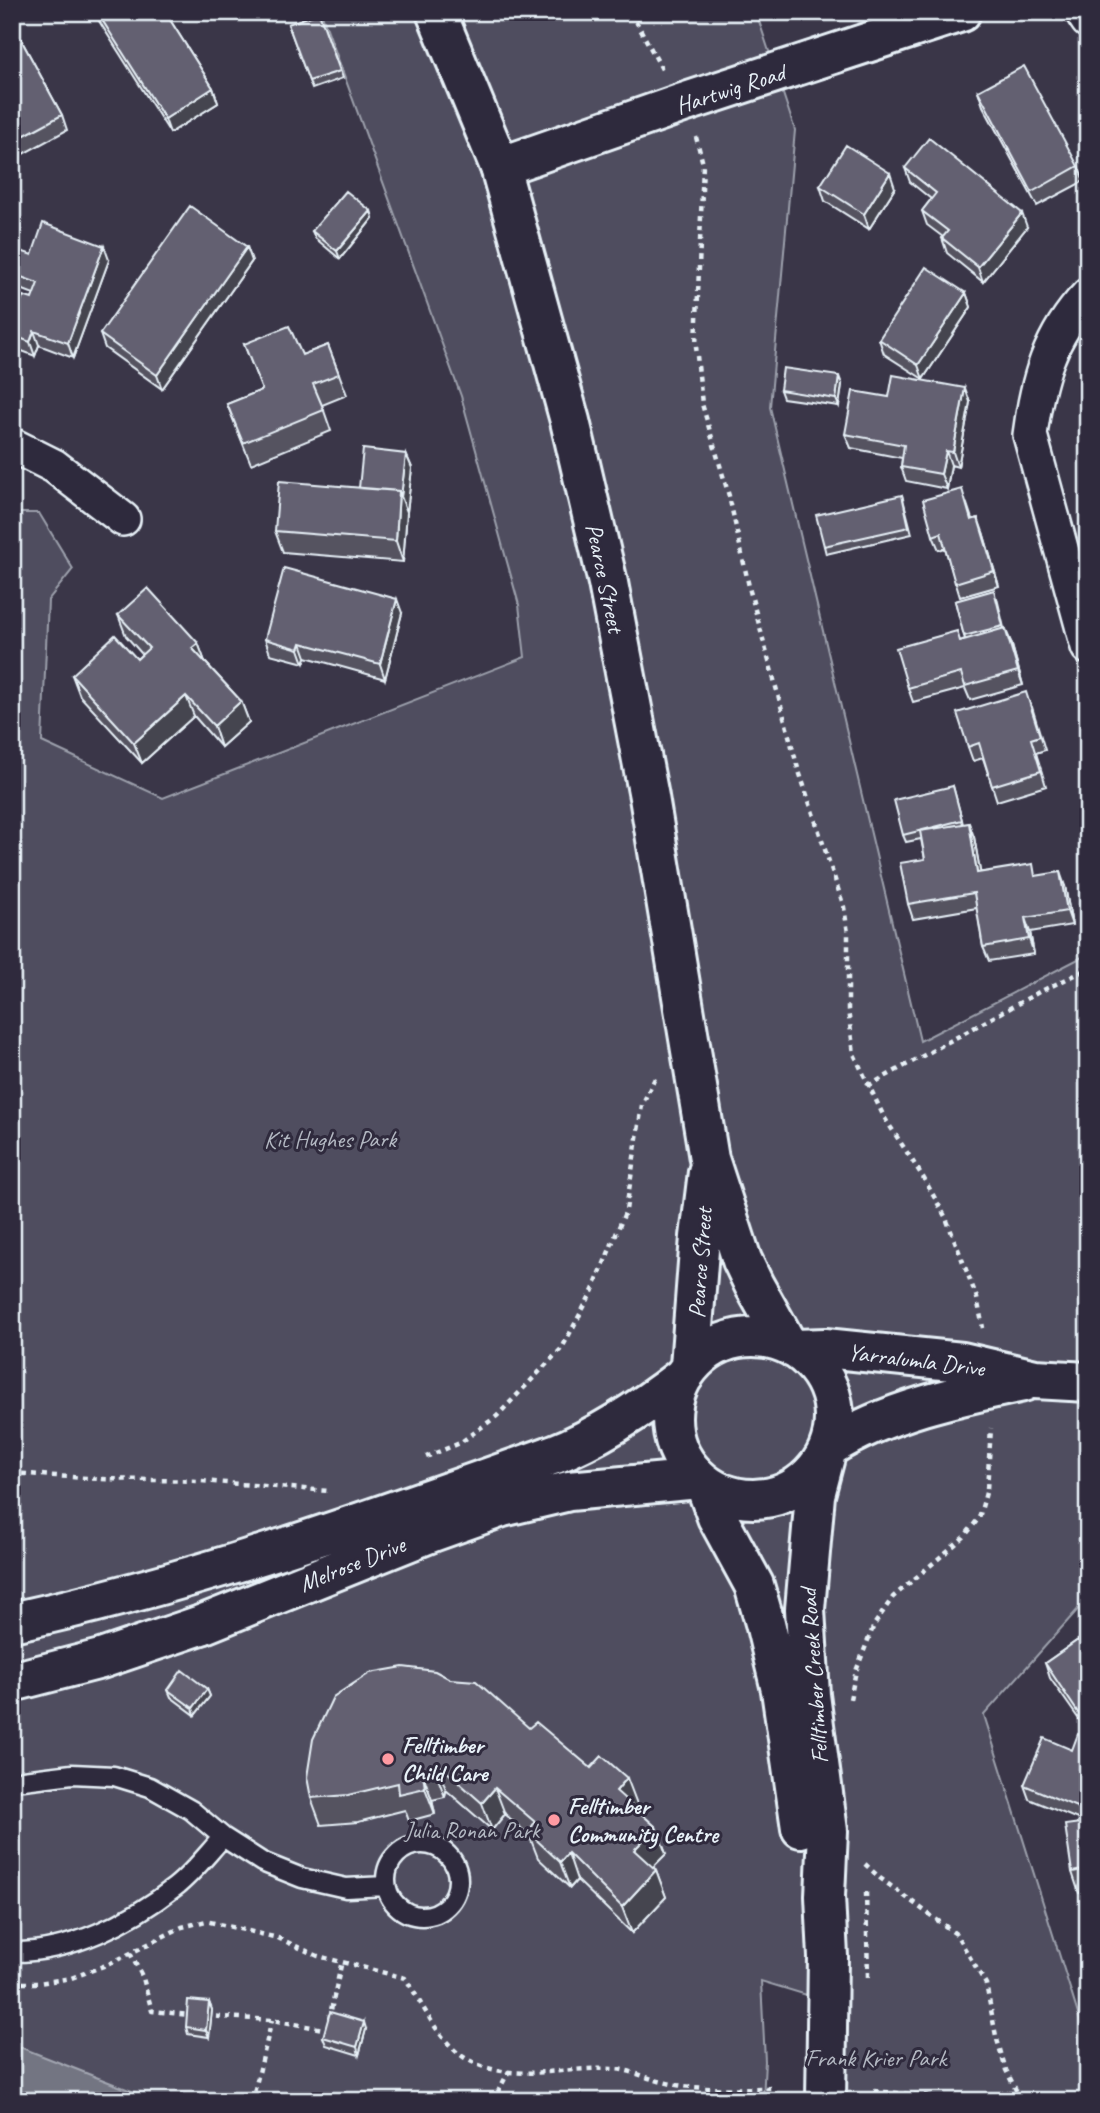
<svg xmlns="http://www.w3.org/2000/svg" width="1100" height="2113" viewBox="0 0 1100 2113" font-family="Caveat,sans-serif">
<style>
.green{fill:#504e5f;stroke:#9ca0ac;stroke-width:2}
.water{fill:#737482;stroke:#a2a6b1;stroke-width:2}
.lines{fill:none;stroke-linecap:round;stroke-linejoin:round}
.service-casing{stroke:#e8f1f8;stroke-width:23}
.minor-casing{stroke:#e8f1f8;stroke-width:38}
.tertiary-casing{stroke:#e8f1f8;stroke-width:44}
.secondary-casing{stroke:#e8f1f8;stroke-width:44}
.path{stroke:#e8f1f8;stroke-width:4.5;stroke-dasharray:5 5;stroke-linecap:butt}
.service{stroke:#2f2a3d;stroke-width:18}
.minor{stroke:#2f2a3d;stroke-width:33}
.tertiary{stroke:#2f2a3d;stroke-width:38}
.secondary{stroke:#2f2a3d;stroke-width:38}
.wall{fill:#555361;stroke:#e8f1f8;stroke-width:2}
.shaded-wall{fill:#45444f;stroke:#e8f1f8;stroke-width:2}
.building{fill:#636171;stroke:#e8f1f8;stroke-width:2}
.poi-dot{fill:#ff9aa2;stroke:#2f2a3d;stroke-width:2.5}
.labels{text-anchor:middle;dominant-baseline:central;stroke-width:6;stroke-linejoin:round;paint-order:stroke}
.street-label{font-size:24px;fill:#e8f1f8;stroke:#2f2a3d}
.park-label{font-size:24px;fill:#b3b8c2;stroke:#2f2a3d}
.poi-label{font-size:24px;font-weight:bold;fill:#e8f1f8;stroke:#2f2a3d;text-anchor:start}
</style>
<rect width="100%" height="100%" fill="#3a3648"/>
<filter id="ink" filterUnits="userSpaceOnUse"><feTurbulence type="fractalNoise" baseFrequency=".0143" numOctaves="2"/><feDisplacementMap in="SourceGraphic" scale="14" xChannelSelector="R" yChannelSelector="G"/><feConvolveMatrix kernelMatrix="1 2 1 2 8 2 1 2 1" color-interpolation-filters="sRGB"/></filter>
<g filter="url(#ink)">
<path class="green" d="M321 12H755L757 15 795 130 770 407 920 1041 1088 954V1598L984 1715 1088 2046V2101H830L833 2003 761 1981 765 2061 763 2101H12V513H39L73 569 48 600 42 742 163 798 525 657 519 605 461 396Z"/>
<path class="water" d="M12 2044 157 2101H12Z"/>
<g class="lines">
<g class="service-casing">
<path id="service" d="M23 1780 72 1774 114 1776 150 1787 191 1810 223 1837 262 1862 302 1878 346 1888 386 1886
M386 1880a36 36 0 1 1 72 0a36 36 0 1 1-72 0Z
M12 1952C70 1953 130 1922 175 1887 193 1873 208 1853 223 1837"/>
</g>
<g class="minor-casing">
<path id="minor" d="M1082 12 1088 21
M1088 295C1049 336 1037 381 1030 435L1088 647
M12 445 54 466 123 519"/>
</g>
<g class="tertiary-casing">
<path id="tertiary" d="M500 167 680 104 961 12"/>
</g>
<g class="secondary-casing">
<path id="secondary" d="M436 12 500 167 570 421 608 583 649 797 709 1159 742 1260 754 1285 787 1344
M672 1418a81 81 0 1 1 162 0a81 81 0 1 1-162 0Z
M795 1349 825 1348 962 1362 1035 1379 1088 1382
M690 1366 700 1237 708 1172
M829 1447C888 1410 956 1396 1023 1382
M825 1457 815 1495 805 1609 810 1695 828 1831 825 1896 828 1957 826 2101
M705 1484 717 1517 754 1585 765 1623 781 1690 801 1828
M12 1622C198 1582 376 1518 555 1454 601 1436 645 1406 684 1376
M12 1682 101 1659 201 1625 432 1532 502 1507 569 1491 699 1479"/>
</g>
<path class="path" d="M631 12 664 73
M696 137 703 164 696 346 702 404 729 496 750 591 797 765 844 907 848 933V1010L854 1054 884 1117 923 1177 946 1218 977 1298 983 1328
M868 1086 1039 992 1088 969
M426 1457 460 1443 497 1416 562 1348 593 1290 626 1210 642 1105 656 1076
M12 1473 100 1479 201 1481 329 1491
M850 1699 856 1671 874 1625 893 1597 964 1537 979 1518 987 1489 991 1428
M865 1864 880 1878 956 1934 986 1984 996 2036 1006 2070 1017 2092 1026 2101
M866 1892 868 1977
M130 1953 143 1978 152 2011 190 2015
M12 1983H38L71 1978 109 1964 182 1927 206 1921 278 1938 318 1956 405 1978C423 2004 438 2041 465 2058 509 2085 564 2066 612 2069 630 2069 645 2078 663 2082 698 2091 738 2088 774 2088
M206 2016 272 2020 329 2030
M329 2019 342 1961
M874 2091 929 2096 942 2101
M252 2101 272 2020
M493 2101 509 2071"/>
<use href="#service" class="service"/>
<use href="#minor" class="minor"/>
<use href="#tertiary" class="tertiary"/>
<use href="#secondary" class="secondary"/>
</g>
<path class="wall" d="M95 12H165L213 88 218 103 170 133 99 21Z
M319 13 343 78 312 89 288 24Z
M12 23 62 115 67 130 14 159 12 156Z
M978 91 1078 166 1084 181 1037 206 983 106Z
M905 168 1027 227 983 282 947 253 942 238 943 237 927 225 922 211 931 199 910 182Z
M820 186 895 188 869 229 825 201Z
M371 211 373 218 340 259 315 238 312 231Z
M247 247 252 261 162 389 105 348 100 334Z
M32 255 109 260 73 358 39 345 35 356 14 348 12 344V325L32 299 34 294 18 288 13 274Z
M966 293 971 307 923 379 884 354 879 339Z
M244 344 302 355 328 345 347 395 322 405 331 431 251 464 227 404 262 390Z
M842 384 839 406 783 398 780 390Z
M889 397 970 402 958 467 951 465 947 489 906 481 901 467 902 458 851 448 845 434Z
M406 454 412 468 407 512 403 562 283 552 275 531 359 488Z
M902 495 912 534 826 554 824 546Z
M967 504 972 519 983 532 999 586 960 597 945 548 939 550 933 536Z
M997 598 1004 628 1011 642 1023 685 970 700 965 688 913 702 908 688 960 641 965 639 955 601Z
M402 613 385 679 306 657 304 663 270 654 265 639Z
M118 615 198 643 205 662 241 701 249 722 221 747 194 716 142 763 80 696 72 675 137 659 142 654 126 636Z
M1032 707 1045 750 1036 753 1046 786 997 801 983 758 973 761 968 747Z
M953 786 963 824 974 837 980 872 1038 876 1065 886 1072 925 1030 932 1034 954 989 961 983 947 977 908 913 919 908 904 925 859 921 839 906 842 903 835Z
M1078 1640 1085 1728 1050 1678 1045 1663Z
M207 1689 210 1696 195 1715 171 1697 168 1690Z
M529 1728 591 1768 637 1804 634 1807 656 1827 666 1854 653 1867 656 1870 666 1897 632 1933 577 1880 570 1888 538 1858 529 1835 505 1814 492 1830 446 1790 445 1797 432 1800 435 1814 409 1821 405 1810 358 1822 321 1825 311 1798Z
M1088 1738V1891L1079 1893 1072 1872 1085 1822 1029 1799 1024 1785Z
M209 2002 212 2010 209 2037 188 2034 186 2027Z
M366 2029 359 2055 326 2045 323 2037Z"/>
<path class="shaded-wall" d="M213 88 218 103 170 133 165 119Z
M890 173 895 188 869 229 864 214Z
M371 211 373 218 340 259 337 251Z
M1022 213 1027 227 983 282 978 267Z
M104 246 109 260 73 358 68 343Z
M247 247 252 261 162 389 157 375Z
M966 293 971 307 923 379 918 365Z
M34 331 39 345 35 356 30 342Z
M839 376 842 384 839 406 836 399Z
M965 388 970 402 958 467 953 452Z
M946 451 951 465 947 489 941 474Z
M406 454 412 468 407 512 401 497Z
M399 491 407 512 403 562 396 541Z
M978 518 983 532 999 586 994 571Z
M397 599 402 613 385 679 380 664Z
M1005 628 1011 642 1023 685 1018 671Z
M198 643 206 664 192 648Z
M301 643 306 657 304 663 299 649Z
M186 696 194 716 142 763 134 743Z
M241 701 249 722 221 747 214 726Z
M969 823 974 837 983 887 977 873Z
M1060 872 1065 886 1072 925 1067 911Z
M1025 918 1030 932 1034 954 1029 939Z
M207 1689 210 1696 195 1715 193 1708Z
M1088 1708V1726L1085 1728 1079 1714Z
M437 1763 446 1790 445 1797 435 1770Z
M423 1774 432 1800 435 1814 425 1788Z
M627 1778 637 1804 626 1818 616 1791Z
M495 1788 505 1814 492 1830 482 1803Z
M656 1827 666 1854 644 1876 634 1850Z
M568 1853 577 1880 570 1888 560 1862Z
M656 1870 666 1897 632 1933 622 1907Z
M209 2002 212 2010 209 2037 206 2030Z
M364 2022 366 2029 359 2055 357 2047Z"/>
<path class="building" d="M97 12H165L213 88 165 119Z
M319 13 340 71 309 81 288 24Z
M12 23 62 115 12 142Z
M1024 66 1078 166 1032 192 978 91Z
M929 138 1022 213 978 267 942 238 948 231 922 211 936 193 905 168Z
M846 145 890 173 864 214 820 186Z
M346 191 371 211 337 251 312 231Z
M190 206 247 247 157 375 100 334Z
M43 223 104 246 68 343 34 331 30 342 12 335V325L23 296 32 299 38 283 13 274 21 251 32 255Z
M926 267 966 293 918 365 879 339Z
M289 326 302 355 328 345 339 374 313 384 324 410 243 443 227 404 262 390 244 344Z
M783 368 839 376 836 399 780 390Z
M893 375 965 388 953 452 946 451 941 474 901 467 904 445 845 434 853 391 889 397Z
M363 449 406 454 401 497 399 491 359 488Z
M279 481 399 491 396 541 275 531Z
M962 489 971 520 978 518 994 571 955 583 941 533 933 536 923 500Z
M902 495 909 527 824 546 816 515Z
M284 568 397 599 380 664 301 643 299 649 265 639Z
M148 588 198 643 192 648 241 701 214 726 186 696 134 743 72 675 115 635 137 659 149 648 118 615Z
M994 590 1003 626 964 636 955 601Z
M1005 628 1018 671 965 686 961 673 908 688 896 648 957 631 960 641Z
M1026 692 1040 736 1031 739 1041 771 992 786 979 743 968 747 957 713Z
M953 786 962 820 903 835 894 800Z
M969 823 977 873 1033 864 1035 876 1060 872 1067 911 1025 918 1029 939 983 947 974 893 908 904 900 863 925 859 920 831Z
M1078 1640 1088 1654V1708L1079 1714 1045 1663Z
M403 1667 435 1671 450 1679 476 1681 529 1728 536 1722 591 1768 602 1756 627 1778 616 1791 656 1827 634 1850 656 1870 622 1907 568 1853 560 1862 528 1832 535 1822 495 1788 482 1803 437 1763 435 1770 423 1774 425 1788 399 1794 398 1783 348 1795 311 1798 307 1777 313 1739 333 1697 370 1673Z
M182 1670 207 1689 193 1708 168 1690Z
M1078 1734 1088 1738V1807L1086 1811 1024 1785 1044 1738 1072 1750Z
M1088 1822V1869L1072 1872 1065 1825Z
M188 2000 209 2002 206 2030 186 2027Z
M330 2012 364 2022 357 2047 323 2037Z"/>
</g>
<g class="poi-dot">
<circle cx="388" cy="1759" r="7"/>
<circle cx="554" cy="1820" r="7"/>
</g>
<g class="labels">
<g class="street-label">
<text transform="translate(730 89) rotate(-18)">Hartwig Road</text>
<text transform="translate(605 578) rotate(78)">Pearce Street</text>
<text transform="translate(700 1263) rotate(-86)">Pearce Street</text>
<text transform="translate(916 1360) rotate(7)">Yarralumla Drive</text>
<text transform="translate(352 1564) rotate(-22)">Melrose Drive</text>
<text transform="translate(814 1676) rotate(-94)">Felltimber Creek Road</text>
</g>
<g class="park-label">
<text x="330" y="1139">Kit Hughes Park</text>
<text x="472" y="1830">Julia Ronan Park</text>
<text x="876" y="2058">Frank Krier Park</text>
</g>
<g class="poi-label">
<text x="402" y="1745">Felltimber<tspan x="402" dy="28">Child Care</tspan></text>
<text x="568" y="1806">Felltimber<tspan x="568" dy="28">Community Centre</tspan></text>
</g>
</g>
<rect width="1100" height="2113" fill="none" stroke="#2f2a3d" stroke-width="42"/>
<rect x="21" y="21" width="1058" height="2071" fill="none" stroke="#e8f1f8" stroke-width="2.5" filter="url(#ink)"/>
</svg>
